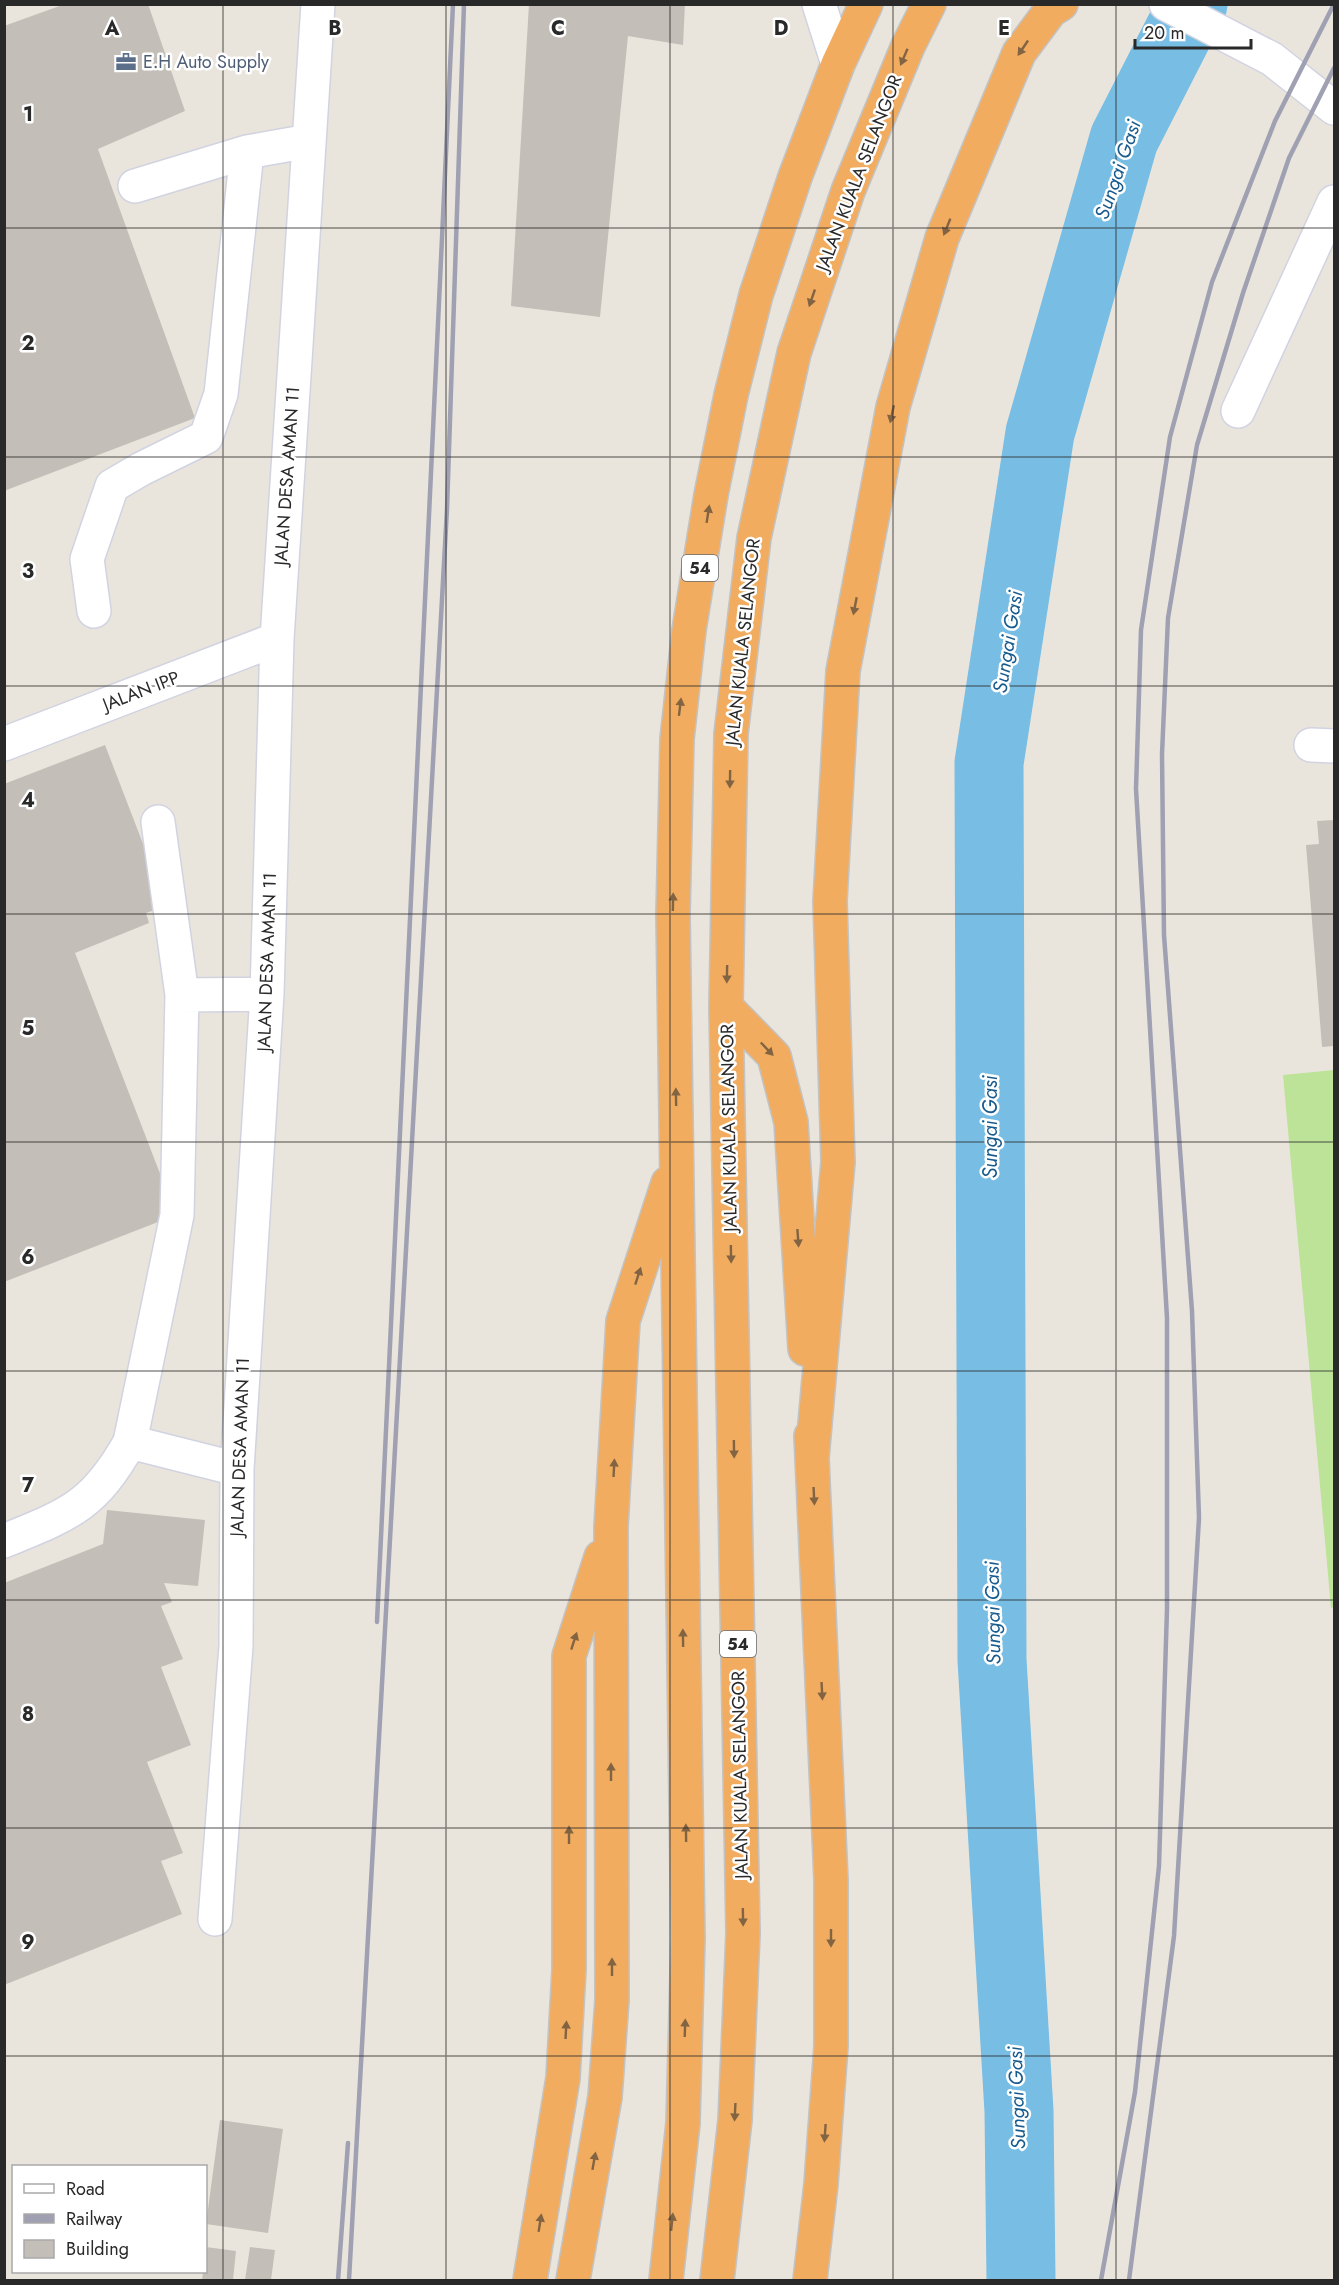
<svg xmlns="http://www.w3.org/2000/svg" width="1339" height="2285" viewBox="0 0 1339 2285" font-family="Jost,sans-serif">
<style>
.pitch{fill:#bde399}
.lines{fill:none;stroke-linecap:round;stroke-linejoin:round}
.river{stroke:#77bde4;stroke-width:69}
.building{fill:#c3bfb8}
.minor-casing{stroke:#d1d3e1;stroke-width:36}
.highway-casing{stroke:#c3c3c3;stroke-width:36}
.minor{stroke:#fff;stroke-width:33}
.highway{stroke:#f1ac60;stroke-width:33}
.rail{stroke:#9fa0b2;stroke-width:4.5}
.oneway{fill:#836442}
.grid{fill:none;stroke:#292929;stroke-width:1.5;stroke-opacity:0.55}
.labels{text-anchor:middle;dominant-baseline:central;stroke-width:5;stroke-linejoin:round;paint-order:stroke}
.shield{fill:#fff;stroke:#696969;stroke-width:1.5}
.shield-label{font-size:16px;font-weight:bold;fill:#292929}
.service-label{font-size:18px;fill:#4e5e75;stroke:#fff;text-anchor:start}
.street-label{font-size:18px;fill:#292929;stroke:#fff}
.water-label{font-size:20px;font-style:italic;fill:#185b8e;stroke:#fff}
.grid-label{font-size:20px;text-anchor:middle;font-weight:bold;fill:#292929;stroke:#fff;stroke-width:5;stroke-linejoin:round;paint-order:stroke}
</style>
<rect width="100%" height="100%" fill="#eae5dc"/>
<path class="pitch" d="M1334 1070V1607L1331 1608 1283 1075Z"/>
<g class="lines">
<path class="river" d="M1021 2280 1019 2111 992 1660 989 763 1040 433 1124 139 1193 4"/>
</g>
<path class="building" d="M65 4H148L185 111 98 149 195 418 4 491V26Z
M529 4H685L683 45 628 36 600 317 511 306Z
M105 745 167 906 146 913 149 923 75 953 176 1215 4 1282V784Z
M1334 820V1046L1322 1047 1306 845 1319 844 1317 821Z
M107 1510 205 1520 198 1586 164 1583 172 1602 161 1606 183 1659 161 1667 191 1745 147 1762 183 1853 161 1861 182 1914 4 1985V1583L103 1544Z
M220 2120 283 2129 268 2233 206 2224Z
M206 2247 236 2251 233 2280H202L203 2272H206Z
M250 2247 275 2250 271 2280H245Z"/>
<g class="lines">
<g class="minor-casing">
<path id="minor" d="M819 4 838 64
M1166 4 1272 59 1334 108
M135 186 247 152 309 141
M1238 411 1334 202
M94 611 87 559 112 486 141 469 206 437 221 394 247 152
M4 744 277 639
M1311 745 1334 746
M158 822 182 995 177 1215 130 1442 237 1469
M182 995 267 994
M4 1541C70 1514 94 1506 130 1442
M215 1919 236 1646 237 1469 267 994 277 639 318 4"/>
</g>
<g class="highway-casing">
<path id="highway" d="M726 1007 774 1056 791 1122 805 1349
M812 1458 838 1162 830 901 843 671 893 407 942 238 1019 53 1051 10 1061 4
M530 2280 563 2078 569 1969V1656L601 1557
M573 2280 605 2097 612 2000 611 1527 623 1321 668 1183
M666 2280 683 2123 688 1938 673 914 677 739 689 630 711 495 731 395 756 295 795 177 838 64 866 4
M717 2280 735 2120 743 1933 726 1007 731 734 754 538 794 353 848 191 908 46 929 4
M810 2280 821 2184 831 2046V1880L811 1436"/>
</g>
<use href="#minor" class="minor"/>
<use href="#highway" class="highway"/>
<path class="rail" d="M377 1622 453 4
M338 2280 348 2143
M349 2280 447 509 464 4
M1101 2280 1135 2092 1159 1866 1167 1609V1318L1136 789 1141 630 1170 437 1212 282 1275 121 1334 4
M1129 2280 1174 1936 1199 1518 1192 1311 1164 935 1162 754 1168 618 1197 445 1243 293 1289 158 1334 68"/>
</g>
<defs><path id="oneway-solid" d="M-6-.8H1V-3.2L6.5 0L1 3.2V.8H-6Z" transform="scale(1.5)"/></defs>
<g class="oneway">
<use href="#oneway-solid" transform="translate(1023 48) rotate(124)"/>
<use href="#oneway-solid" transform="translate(904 57) rotate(113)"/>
<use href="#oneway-solid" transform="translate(947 227) rotate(112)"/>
<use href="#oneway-solid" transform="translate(812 298) rotate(109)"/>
<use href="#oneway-solid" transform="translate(892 414) rotate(102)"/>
<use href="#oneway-solid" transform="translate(708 514) rotate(-81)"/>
<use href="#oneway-solid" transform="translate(855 606) rotate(101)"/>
<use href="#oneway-solid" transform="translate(680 707) rotate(-83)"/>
<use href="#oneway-solid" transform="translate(730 779) rotate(91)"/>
<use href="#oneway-solid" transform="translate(673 902) rotate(-89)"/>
<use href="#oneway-solid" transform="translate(727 974) rotate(91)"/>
<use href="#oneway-solid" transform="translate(767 1049) rotate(46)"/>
<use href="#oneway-solid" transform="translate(676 1097) rotate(-91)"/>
<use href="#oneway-solid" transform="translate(798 1238) rotate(86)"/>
<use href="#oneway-solid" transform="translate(731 1254) rotate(89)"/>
<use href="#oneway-solid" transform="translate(638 1276) rotate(-72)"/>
<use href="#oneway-solid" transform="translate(734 1449) rotate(89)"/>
<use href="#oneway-solid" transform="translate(614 1468) rotate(-87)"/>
<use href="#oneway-solid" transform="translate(814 1496) rotate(87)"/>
<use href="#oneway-solid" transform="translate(683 1638) rotate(-91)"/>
<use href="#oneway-solid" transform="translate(574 1641) rotate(-72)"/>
<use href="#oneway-solid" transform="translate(822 1691) rotate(87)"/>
<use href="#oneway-solid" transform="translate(611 1772) rotate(-90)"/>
<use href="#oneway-solid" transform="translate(686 1833) rotate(-91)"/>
<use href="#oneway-solid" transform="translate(569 1835) rotate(-90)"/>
<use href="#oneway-solid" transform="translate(743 1917) rotate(89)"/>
<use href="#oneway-solid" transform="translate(831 1938) rotate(90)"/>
<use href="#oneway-solid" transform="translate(612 1967) rotate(-90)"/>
<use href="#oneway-solid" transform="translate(685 2028) rotate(-88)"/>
<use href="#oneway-solid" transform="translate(566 2030) rotate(-87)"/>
<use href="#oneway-solid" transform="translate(735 2112) rotate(93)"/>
<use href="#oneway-solid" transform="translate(825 2133) rotate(94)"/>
<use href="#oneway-solid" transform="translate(594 2161) rotate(-80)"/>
<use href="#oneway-solid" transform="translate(672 2222) rotate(-84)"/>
<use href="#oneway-solid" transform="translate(540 2223) rotate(-81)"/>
</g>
<path class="grid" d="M223 4V2280M446 4V2280M670 4V2280M893 4V2280M1116 4V2280M4 228H1334M4 457H1334M4 686H1334M4 914H1334M4 1142H1334M4 1371H1334M4 1600H1334M4 1828H1334M4 2056H1334"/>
<defs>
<g id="office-bare" transform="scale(1.62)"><path d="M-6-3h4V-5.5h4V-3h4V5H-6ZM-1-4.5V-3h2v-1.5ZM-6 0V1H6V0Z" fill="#5c6f8a" stroke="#fff" stroke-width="2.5" paint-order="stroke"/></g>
</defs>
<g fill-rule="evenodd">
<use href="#office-bare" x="126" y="62"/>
</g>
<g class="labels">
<g class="shield">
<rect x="682" y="555" width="36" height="26" rx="4.5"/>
<rect x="720" y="1631" width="36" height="26" rx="4.5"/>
</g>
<g class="shield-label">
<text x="700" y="568">54</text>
<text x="738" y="1644">54</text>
</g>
<g class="service-label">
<text x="143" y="62">E.H Auto Supply</text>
</g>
<g class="street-label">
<text transform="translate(859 173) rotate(-69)">JALAN KUALA SELANGOR</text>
<text transform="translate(287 476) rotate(-86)">JALAN DESA AMAN 11</text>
<text transform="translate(743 642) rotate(-84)">JALAN KUALA SELANGOR</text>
<text transform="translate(141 691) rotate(-21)">JALAN IPP</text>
<text transform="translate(267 962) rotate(-88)">JALAN DESA AMAN 11</text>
<text transform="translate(729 1128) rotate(-91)">JALAN KUALA SELANGOR</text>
<text transform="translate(240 1447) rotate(-88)">JALAN DESA AMAN 11</text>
<text transform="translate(740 1775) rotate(-91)">JALAN KUALA SELANGOR</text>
</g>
<g class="water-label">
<text transform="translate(1118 170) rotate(-71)">Sungai Gasi</text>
<text transform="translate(1008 642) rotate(-81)">Sungai Gasi</text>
<text transform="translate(990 1127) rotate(-90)">Sungai Gasi</text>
<text transform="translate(993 1613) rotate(-91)">Sungai Gasi</text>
<text transform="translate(1017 2098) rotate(-92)">Sungai Gasi</text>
</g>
</g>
<g class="grid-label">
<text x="112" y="35">A</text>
<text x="335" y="35">B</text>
<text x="558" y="35">C</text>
<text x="781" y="35">D</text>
<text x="1004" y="35">E</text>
<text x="28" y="121">1</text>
<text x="28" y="350">2</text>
<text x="28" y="578">3</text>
<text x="28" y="807">4</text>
<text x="28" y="1035">5</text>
<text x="28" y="1264">6</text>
<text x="28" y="1492">7</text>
<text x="28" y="1721">8</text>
<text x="28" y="1949">9</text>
</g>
<rect width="1339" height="2285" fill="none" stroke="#292929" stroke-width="12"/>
<rect x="12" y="2165" width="195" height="108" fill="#ffffff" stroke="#a9a9a9" stroke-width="1.5"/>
<rect x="24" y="2184" width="30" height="9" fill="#ffffff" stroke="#a9a9a9" stroke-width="1.5"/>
<text x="66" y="2195" font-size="18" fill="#292929">Road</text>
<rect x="24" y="2214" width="30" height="9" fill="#9fa0b2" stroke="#a9a9a9" stroke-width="1.5"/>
<text x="66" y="2225" font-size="18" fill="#292929">Railway</text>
<rect x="24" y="2240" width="30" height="18" fill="#c3bfb8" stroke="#a9a9a9" stroke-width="1.5"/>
<text x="66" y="2255" font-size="18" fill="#292929">Building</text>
<path d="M1135 39v9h116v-9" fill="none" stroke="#292929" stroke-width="3"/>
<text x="1144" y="39" font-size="18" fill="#292929" stroke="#ffffff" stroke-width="4.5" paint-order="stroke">20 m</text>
</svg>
